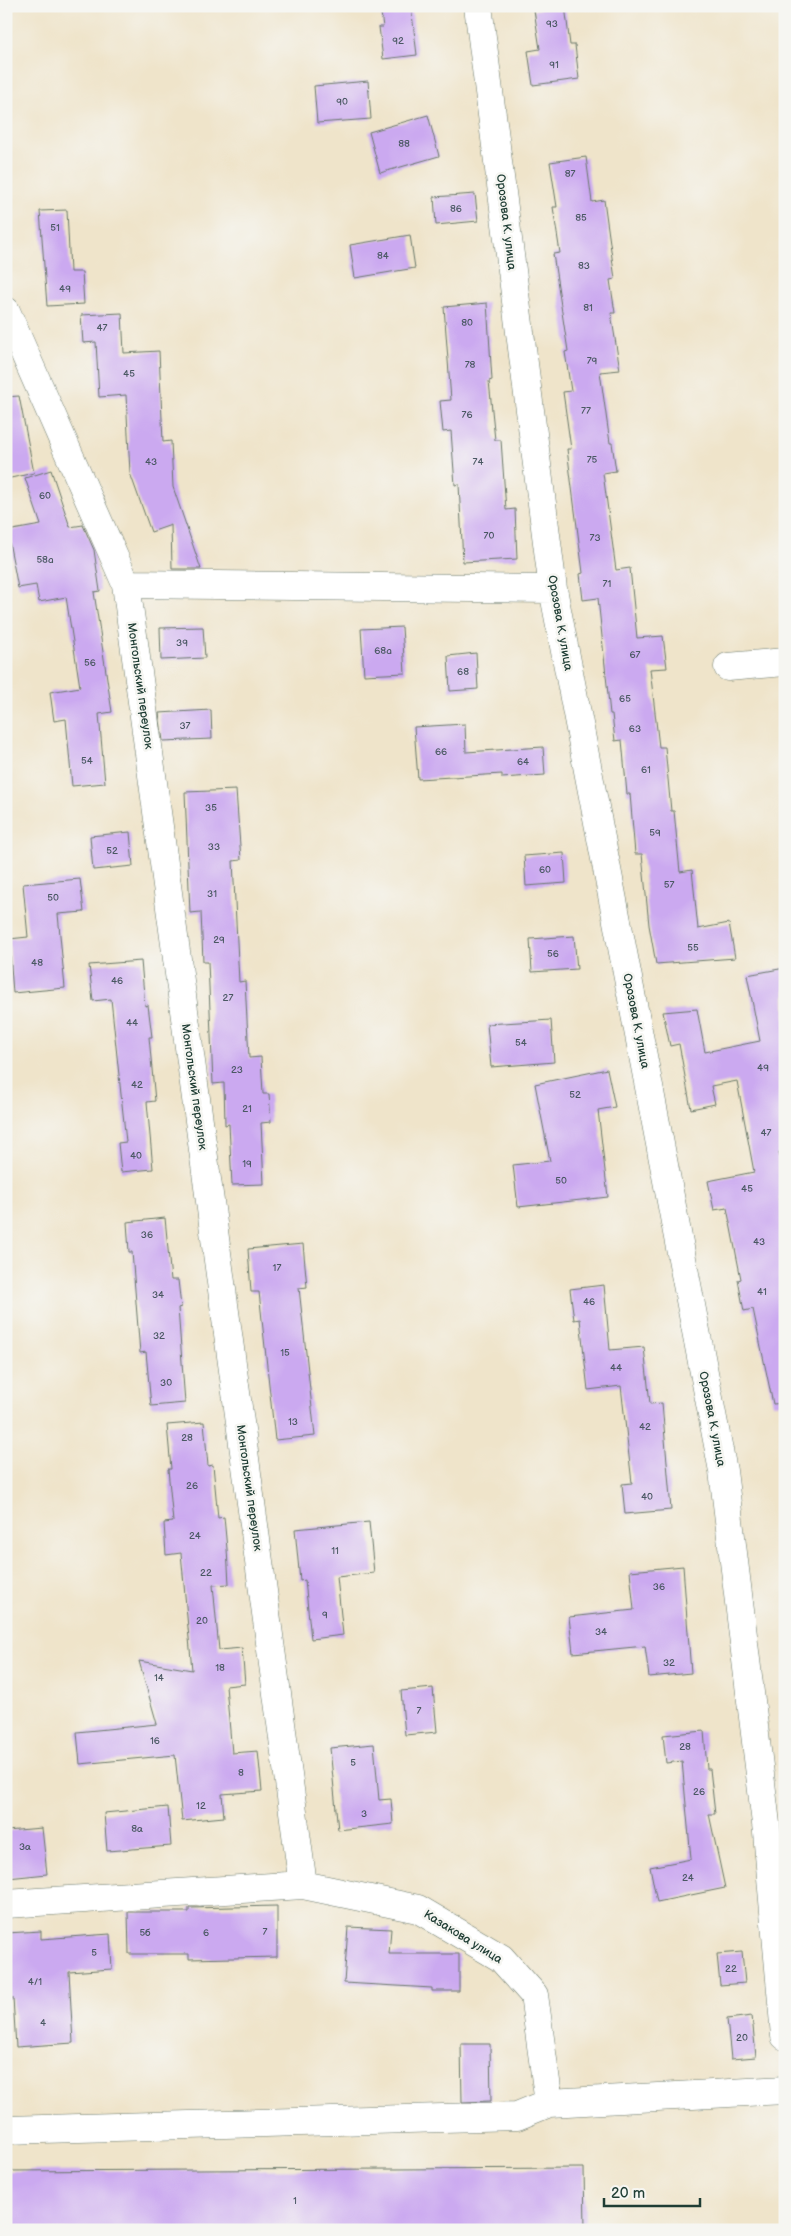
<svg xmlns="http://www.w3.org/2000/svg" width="791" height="2236" viewBox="0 0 791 2236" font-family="'Balsamiq Sans',sans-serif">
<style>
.building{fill:#cba9f0}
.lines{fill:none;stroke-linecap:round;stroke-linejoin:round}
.minor-casing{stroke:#687768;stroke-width:29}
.minor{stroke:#fff;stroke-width:28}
.labels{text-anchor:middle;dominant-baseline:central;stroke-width:5;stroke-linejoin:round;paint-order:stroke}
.number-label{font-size:10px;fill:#4a5863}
.street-label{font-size:12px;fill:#1f3d34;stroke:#f6f6f2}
</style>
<rect width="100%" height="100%" fill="#f6f6f2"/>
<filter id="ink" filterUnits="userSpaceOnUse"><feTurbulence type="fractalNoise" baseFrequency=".02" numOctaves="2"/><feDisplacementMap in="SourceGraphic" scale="10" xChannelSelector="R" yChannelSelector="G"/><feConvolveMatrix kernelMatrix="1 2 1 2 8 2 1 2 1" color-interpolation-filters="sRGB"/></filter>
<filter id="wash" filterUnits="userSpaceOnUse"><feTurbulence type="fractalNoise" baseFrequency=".0096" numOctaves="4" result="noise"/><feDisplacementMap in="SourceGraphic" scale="20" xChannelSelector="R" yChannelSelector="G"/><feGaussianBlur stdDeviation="1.12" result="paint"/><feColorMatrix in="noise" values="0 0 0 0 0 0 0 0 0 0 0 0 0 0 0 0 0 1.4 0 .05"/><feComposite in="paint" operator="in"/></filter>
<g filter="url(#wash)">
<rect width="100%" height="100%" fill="#efe4ca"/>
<g id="blocks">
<path class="building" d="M380 6H411L417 55 383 59 379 27H383Z
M565 6 570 45H575L579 79 533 85 528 51 540 49 534 10Z
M368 81 371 119 317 123 314 86Z
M428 115 439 156 380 173 369 132Z
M586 157 592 202 604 200 615 279 610 280 615 313H611L620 370 600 372 610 443H612L616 471 603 473 616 570 630 568 637 638 663 636 667 668 650 669 659 747H665L671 811H674L680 872 692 870 698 929 729 923 735 958 656 964 649 925 642 854H635L630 794H627L622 740 615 741 612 714H610L598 598 583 600 580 574 583 573 567 449H571L563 392 571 391 565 352 568 351 553 254 560 253 553 207H557L550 162Z
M475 194 478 221 436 225 434 197Z
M67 210 70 272H82L84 304 47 306 40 211Z
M410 235 415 268 355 278 350 245Z
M487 303 492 380 489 381 495 440H501L506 510 515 509 517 559 463 562 459 484 455 485 451 431 443 432 440 401 451 400 444 307Z
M122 313 124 353 159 351 163 442 171 441 173 487 201 569H172L171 525 151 532 130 473 126 395 99 397 96 342 83 343 81 315Z
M19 396 34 473 6 479V397Z
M51 470 70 527 83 525 94 550 100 591 94 592 112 712 99 714 105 783 72 786 66 719 54 721 50 692 80 687 66 597 39 602 36 585 18 588 7 531 41 525 25 478Z
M203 627 205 658 161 660 160 628Z
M402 627 405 673 364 675 361 629Z
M476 653 478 689 450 691 448 656Z
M211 710 212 739 163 741 159 713Z
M465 724 466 752 543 747 545 775 502 778V774L418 779 414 727Z
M236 790 241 860 233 861 239 982 245 981 249 1058 261 1057 263 1094H269L271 1122 261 1123 264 1184 232 1185 229 1124 225 1125 224 1083 213 1084 208 962H203L201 912 190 913 185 792Z
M130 832 133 866 93 870 90 836Z
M564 853 566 883 526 886 524 856Z
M80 879 84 912 58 914 65 988 13 993 9 939 28 937 23 884Z
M574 936 577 969 532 972 530 939Z
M141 961 145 1006 148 1005 152 1037H149L155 1101 147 1102 153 1169 121 1172 118 1143 126 1142 111 999 93 1001 89 965Z
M785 968V1151L779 1152 785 1181V1197L779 1198 785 1230V1403L773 1404 753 1309 744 1311 738 1280 741 1279 727 1208 714 1210 708 1181 754 1172 737 1081 711 1086 715 1104 691 1109 679 1044 670 1046 663 1012 697 1009 705 1052 760 1041 747 975Z
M551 1020 554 1062 491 1067 487 1024Z
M607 1069 615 1107 598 1110 608 1197 518 1207 513 1165 550 1161 535 1084Z
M165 1218 171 1280H178L181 1307 178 1308 185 1403 151 1406 146 1352 140 1353 132 1252H129L127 1222Z
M303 1244 307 1287 299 1288 315 1436 275 1440 259 1292H251L248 1249Z
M604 1285 610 1350 644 1347 650 1404 662 1403 671 1510 625 1514 622 1484 632 1483 621 1386 588 1390 580 1319 574 1320 570 1289Z
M204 1422 208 1466 213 1465 218 1518 224 1517 227 1549 229 1584 213 1585 219 1650 242 1648 245 1684 226 1686 232 1753 258 1751 262 1791 222 1794 224 1817 182 1821 175 1755 80 1764 77 1732 157 1724 139 1661 192 1670 181 1553 166 1555 164 1523 173 1522 168 1469H171L167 1425Z
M369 1522 374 1573 337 1577 343 1635 311 1639 305 1580 300 1581 295 1529Z
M683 1566 691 1673 649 1677 645 1646 573 1653 569 1617 634 1610 630 1571Z
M433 1688 437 1732 405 1735 401 1691Z
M704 1731 707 1769H710L715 1814H709L725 1888 657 1902 650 1867 691 1859 682 1761 666 1763 663 1735Z
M374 1744 379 1800 391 1799 393 1824 338 1830 330 1748Z
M168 1807 171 1846 107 1851 104 1813Z
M42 1828 47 1874 8 1878 6 1831Z
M277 1906V1957L189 1959V1954H129L128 1912H189V1908Z
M348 1927 391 1929 389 1954H459V1991H432V1988L344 1983Z
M41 1931V1939L110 1934 112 1969 69 1972 73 2043 16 2047 13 1998H6V1933Z
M742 1952 745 1983 720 1985 717 1954Z
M752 2016 756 2057 731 2059 727 2019Z
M461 2044H490L491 2101 462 2102Z
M584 2168 585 2230H6V2171Z"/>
</g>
</g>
<g filter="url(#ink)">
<use href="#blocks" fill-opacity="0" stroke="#687768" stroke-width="1"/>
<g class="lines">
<g class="minor-casing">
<path id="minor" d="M478 6 553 589 723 1471 767 1832 785 2036
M6 311 126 584 303 1885
M126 584 553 589
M728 667 785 662
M6 1904 303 1885 418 1909 501 1958 534 1995 549 2103 785 2090
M6 2130 517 2116 549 2103"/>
</g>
<use href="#minor" class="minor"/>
</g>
</g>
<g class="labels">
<g class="number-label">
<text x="552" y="24">93</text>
<text x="398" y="41">92</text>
<text x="554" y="65">91</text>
<text x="342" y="102">90</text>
<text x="404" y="144">88</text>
<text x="570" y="174">87</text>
<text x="456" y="209">86</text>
<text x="581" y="218">85</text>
<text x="55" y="228">51</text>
<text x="383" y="256">84</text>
<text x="584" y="266">83</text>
<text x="65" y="289">49</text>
<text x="588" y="308">81</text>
<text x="467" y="323">80</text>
<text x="102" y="328">47</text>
<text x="592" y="361">79</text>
<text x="470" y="365">78</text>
<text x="129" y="374">45</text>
<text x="586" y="411">77</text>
<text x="467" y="415">76</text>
<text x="592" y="460">75</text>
<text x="151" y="462">43</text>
<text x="478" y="462">74</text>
<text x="45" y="496">60</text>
<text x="489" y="536">70</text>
<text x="595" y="538">73</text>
<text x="45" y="560">58a</text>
<text x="607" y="584">71</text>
<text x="182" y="643">39</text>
<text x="383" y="651">68a</text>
<text x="635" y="655">67</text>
<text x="90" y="663">56</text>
<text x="463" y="672">68</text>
<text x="625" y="699">65</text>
<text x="185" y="726">37</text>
<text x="635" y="729">63</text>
<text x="441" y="752">66</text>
<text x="87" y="761">54</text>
<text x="523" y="762">64</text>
<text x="646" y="770">61</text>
<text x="211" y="808">35</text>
<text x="655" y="833">59</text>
<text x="214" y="847">33</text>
<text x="112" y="851">52</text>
<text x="545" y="870">60</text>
<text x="669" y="885">57</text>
<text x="212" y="894">31</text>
<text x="53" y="898">50</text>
<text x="219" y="940">29</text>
<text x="693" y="948">55</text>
<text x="553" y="954">56</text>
<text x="37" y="963">48</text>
<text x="117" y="981">46</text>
<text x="228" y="998">27</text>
<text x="132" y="1023">44</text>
<text x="521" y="1043">54</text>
<text x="763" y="1068">49</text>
<text x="237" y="1070">23</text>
<text x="137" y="1085">42</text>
<text x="575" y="1095">52</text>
<text x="247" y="1109">21</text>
<text x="766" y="1133">47</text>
<text x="136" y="1156">40</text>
<text x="247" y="1164">19</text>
<text x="561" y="1181">50</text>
<text x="747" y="1189">45</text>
<text x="147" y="1235">36</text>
<text x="759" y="1242">43</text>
<text x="277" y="1268">17</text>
<text x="762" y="1292">41</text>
<text x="158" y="1295">34</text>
<text x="589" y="1302">46</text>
<text x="159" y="1336">32</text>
<text x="285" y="1353">15</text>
<text x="616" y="1368">44</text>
<text x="166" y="1383">30</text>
<text x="293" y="1422">13</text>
<text x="645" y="1427">42</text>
<text x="187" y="1438">28</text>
<text x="192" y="1486">26</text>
<text x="647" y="1497">40</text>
<text x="195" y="1536">24</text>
<text x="335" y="1551">11</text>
<text x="206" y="1573">22</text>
<text x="659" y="1587">36</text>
<text x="325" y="1615">9</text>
<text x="202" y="1621">20</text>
<text x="601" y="1632">34</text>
<text x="669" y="1663">32</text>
<text x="220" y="1668">18</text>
<text x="159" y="1678">14</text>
<text x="419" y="1711">7</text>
<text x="155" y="1741">16</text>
<text x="685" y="1747">28</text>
<text x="353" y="1763">5</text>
<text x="241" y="1773">8</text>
<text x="699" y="1792">26</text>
<text x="201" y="1806">12</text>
<text x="364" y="1814">3</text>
<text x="137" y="1829">8а</text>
<text x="25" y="1847">3а</text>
<text x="688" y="1878">24</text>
<text x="265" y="1932">7</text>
<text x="145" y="1933">5б</text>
<text x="206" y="1933">6</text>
<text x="94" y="1953">5</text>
<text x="731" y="1969">22</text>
<text x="35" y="1982">4/1</text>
<text x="43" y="2023">4</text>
<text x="742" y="2038">20</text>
<text x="295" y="2201">1</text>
</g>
<g class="street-label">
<text transform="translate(506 222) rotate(83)">Орозова К. улица</text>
<text transform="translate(560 623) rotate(80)">Орозова К. улица</text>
<text transform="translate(140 686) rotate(82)">Монгольский переулок</text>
<text transform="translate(636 1021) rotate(79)">Орозова К. улица</text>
<text transform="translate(194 1087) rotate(82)">Монгольский переулок</text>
<text transform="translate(712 1419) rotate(79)">Орозова К. улица</text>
<text transform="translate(249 1488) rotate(82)">Монгольский переулок</text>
<text transform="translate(463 1937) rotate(32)">Казакова улица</text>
</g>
</g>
<rect width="791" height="2236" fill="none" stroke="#f6f6f2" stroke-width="25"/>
<path d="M604 2198v8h96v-8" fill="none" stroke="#1f3d34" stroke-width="2.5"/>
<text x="611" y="2198" font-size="15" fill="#1f3d34" stroke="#f6f6f2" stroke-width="4" paint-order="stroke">20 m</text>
</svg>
